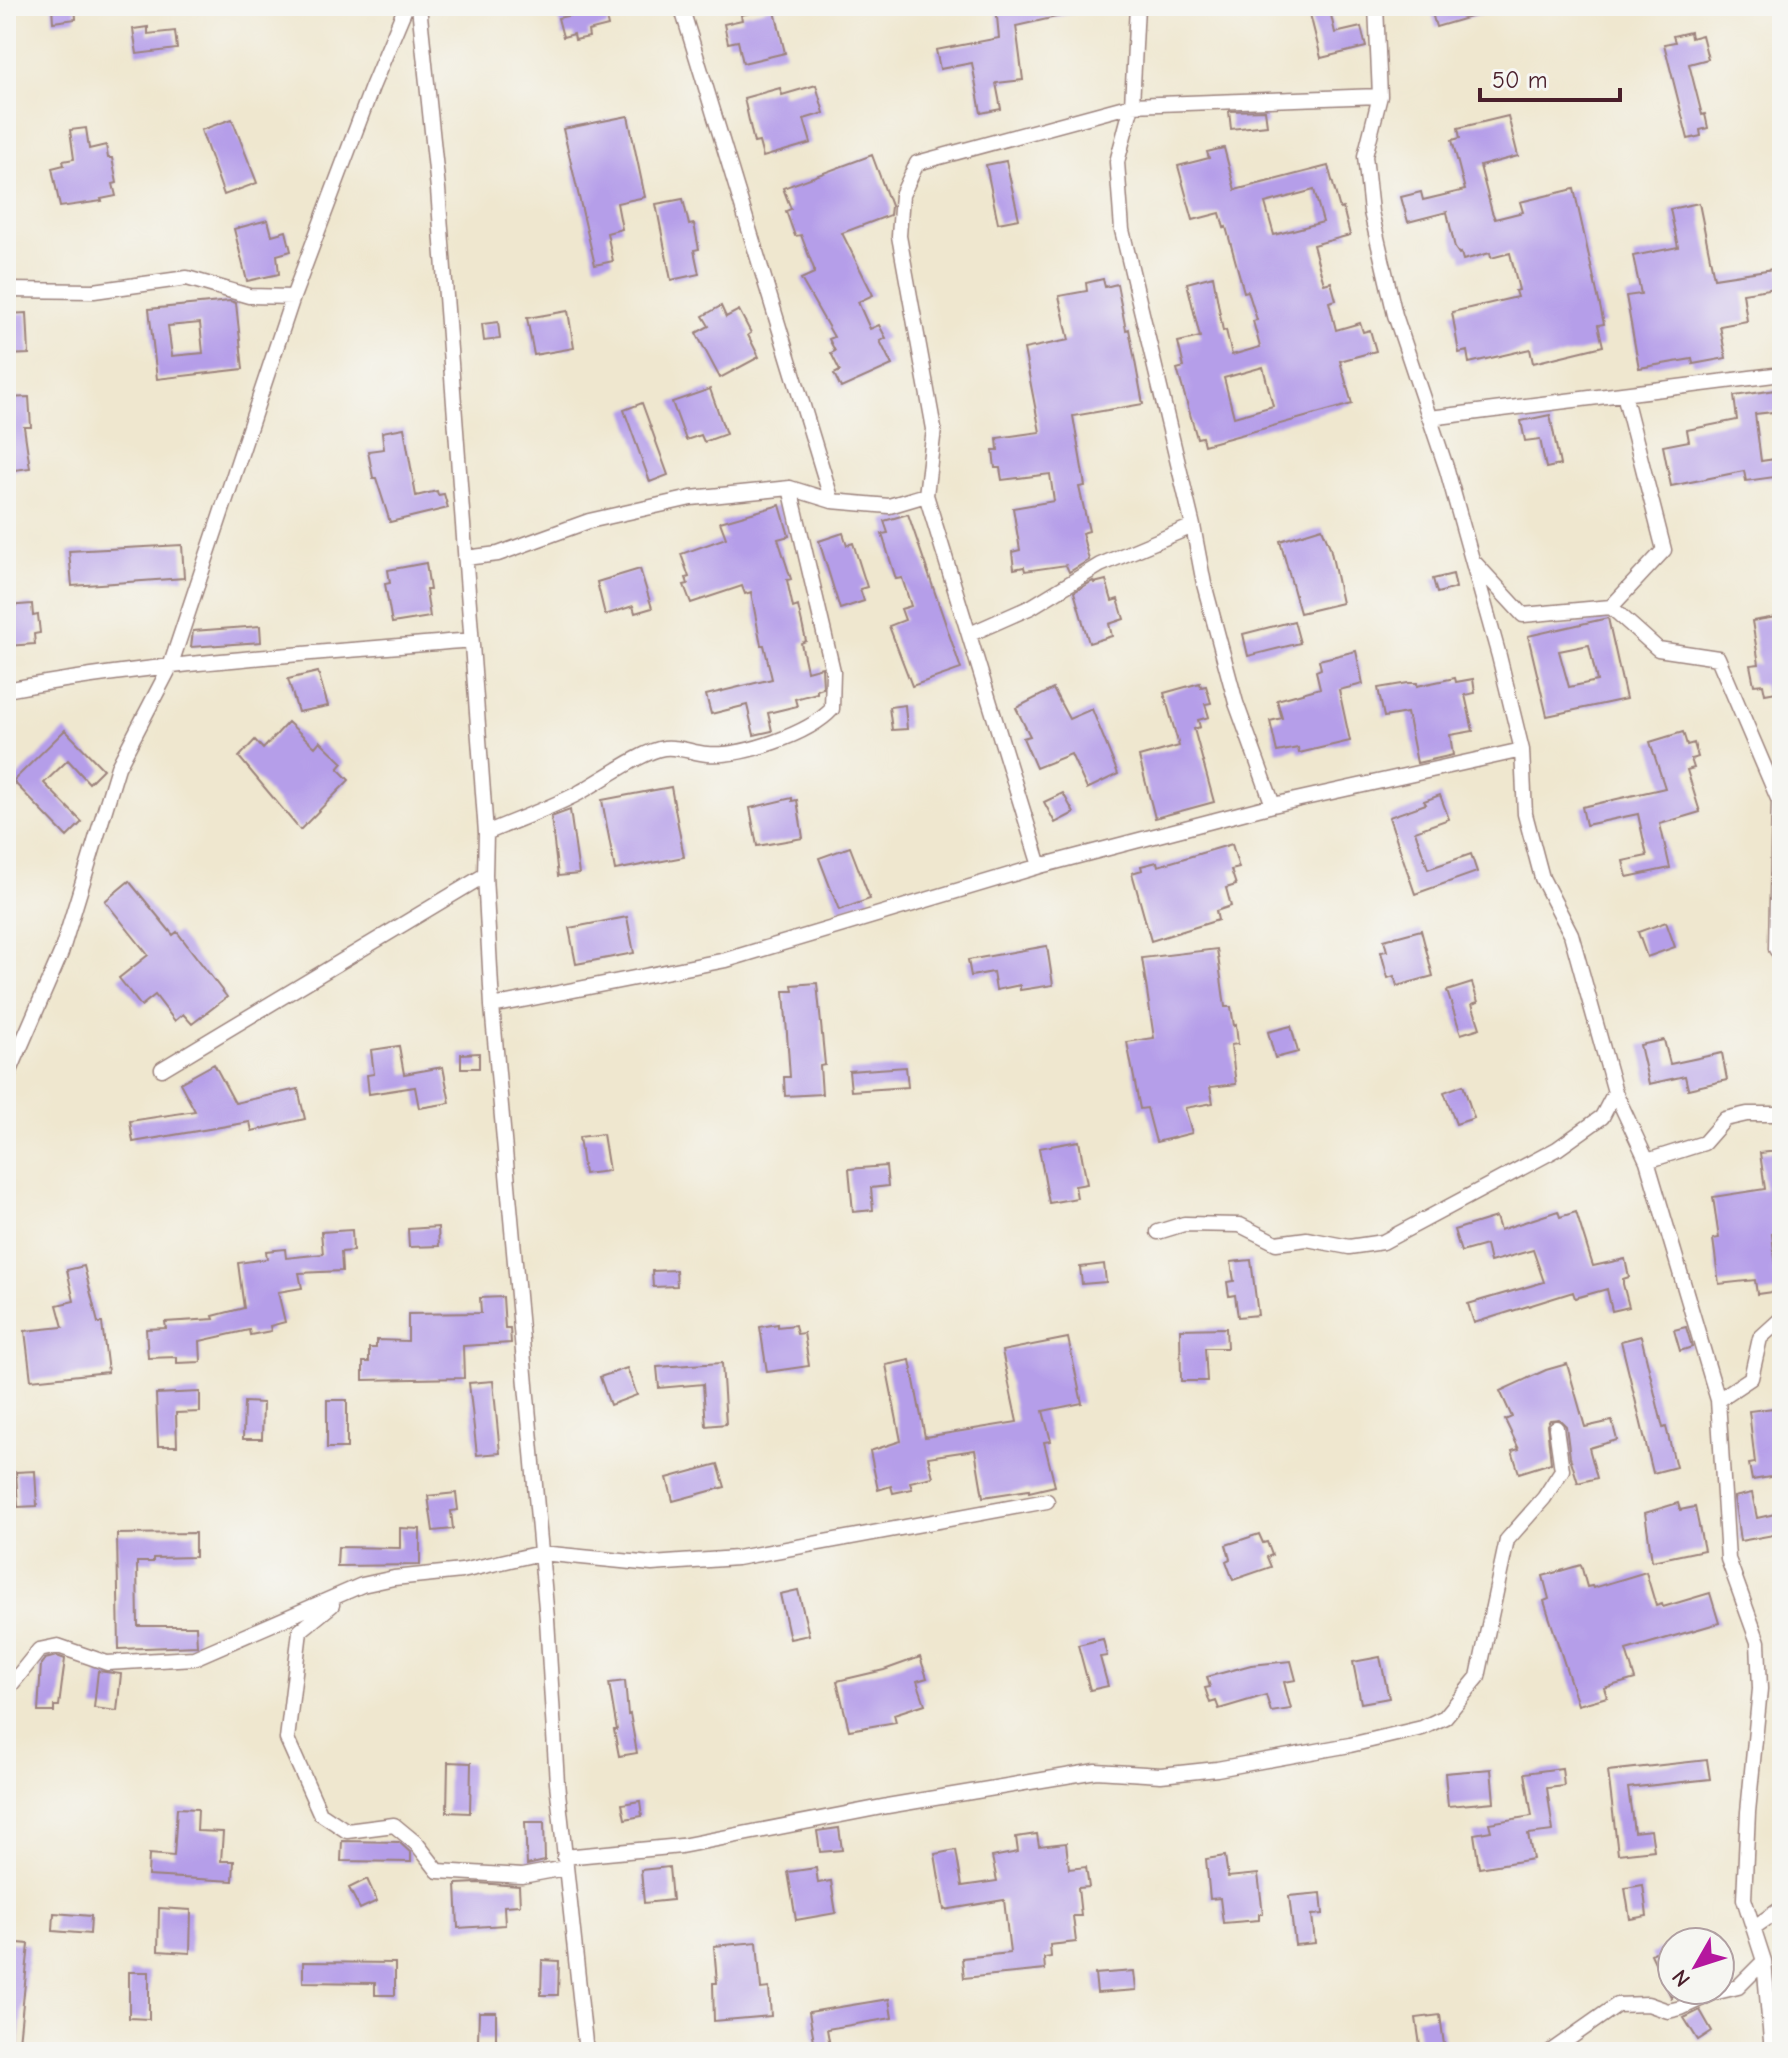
<svg xmlns="http://www.w3.org/2000/svg" width="1788" height="2058" viewBox="0 0 1788 2058" font-family="'Comic Neue',sans-serif">
<style>
.building{fill:#b59ee9;fill-rule:evenodd}
.lines{fill:none;stroke-linecap:round;stroke-linejoin:round}
.street-casing{stroke:#9c837d;stroke-width:17}
.street{stroke:#fff;stroke-width:14}
</style>
<rect width="100%" height="100%" fill="#f6f6f2"/>
<filter id="ink" filterUnits="userSpaceOnUse"><feTurbulence type="fractalNoise" baseFrequency=".0125" numOctaves="2"/><feDisplacementMap in="SourceGraphic" scale="16" xChannelSelector="R" yChannelSelector="G"/><feConvolveMatrix kernelMatrix="1 2 1 2 8 2 1 2 1" color-interpolation-filters="sRGB"/></filter>
<filter id="wash" filterUnits="userSpaceOnUse"><feTurbulence type="fractalNoise" baseFrequency=".006" numOctaves="4" result="noise"/><feDisplacementMap in="SourceGraphic" scale="32" xChannelSelector="R" yChannelSelector="G"/><feGaussianBlur stdDeviation="1.8" result="paint"/><feColorMatrix in="noise" values="0 0 0 0 0 0 0 0 0 0 0 0 0 0 0 0 0 1.4 0 .05"/><feComposite in="paint" operator="in"/></filter>
<g filter="url(#wash)">
<rect width="100%" height="100%" fill="#efe7cf"/>
<g id="blocks">
<path class="building" d="M52 6H75L76 19 53 22Z
M996 6H1074V13L1016 26 1023 80 996 83 1001 109 981 113 972 63 940 69 936 50 999 38Z
M1308 6H1329L1335 33 1361 27 1366 47 1321 58Z
M1430 6H1494V10L1436 27Z
M774 7 785 53 743 63 738 41 728 43 724 24 742 20 741 15Z
M604 8 608 26 588 31 589 37 575 40 574 34 563 37 558 18Z
M148 27V34L175 31 177 49 137 54 133 29Z
M1690 32 1691 38 1702 35 1708 59 1689 64 1702 115 1705 114 1708 128 1700 130 1701 136 1688 139 1664 44 1675 42 1673 36Z
M816 85 824 113 804 119 811 143 763 157 759 142 754 143 744 98 780 88 782 95Z
M1265 110 1267 125 1231 129 1229 111Z
M628 116 645 197 617 203 622 229 607 233 613 261 595 265 563 129Z
M1508 116 1518 156 1480 166 1492 212 1495 219 1523 212 1520 202 1574 189 1604 324 1598 325 1603 346 1533 363 1530 349 1469 363 1467 351 1459 353 1452 312 1517 297 1515 291 1519 290 1510 253 1491 258 1490 253 1463 260 1461 253 1459 254 1455 248 1447 212 1408 222 1401 197 1421 192 1423 200 1465 190 1452 140 1460 138 1458 128Z
M232 119 257 183 224 195 201 130Z
M86 128 89 149 106 145 108 158H112L117 183 113 184 116 196 101 199 102 201 60 207 52 168 64 165 63 161 74 159 70 130Z
M1224 148 1235 190 1328 166 1340 209 1343 208 1350 235 1313 245 1324 284 1331 282 1336 300 1329 302 1336 330 1360 323 1363 332 1370 330 1376 351 1340 361 1352 404 1204 445 1202 437 1197 438 1177 369 1184 367 1178 342 1200 337 1187 283 1213 276 1223 331 1226 330 1232 355 1260 347 1253 321 1257 320 1248 291 1244 292 1226 227 1224 228 1220 213 1193 220 1178 166 1209 158 1207 152ZM1314 190 1323 222 1274 235 1265 203ZM1263 367 1273 406 1234 417 1224 378Z
M872 155 891 206 890 215 842 233 873 295 858 302 870 329 879 325 886 338 880 341 892 365 841 388 834 374 840 371 831 353 835 351 829 339 834 337 801 279 814 273V269L801 235 795 236 786 211 791 209 783 188Z
M1006 161 1019 219 998 223 986 165Z
M683 199 689 225 694 224 699 249 694 250 699 274 671 280 656 204Z
M1699 203 1714 278 1780 268 1782 287 1743 293 1747 321 1720 326 1726 358 1693 364 1692 359 1639 368 1626 296 1641 294 1633 256 1678 247 1670 209Z
M268 220 272 235 286 231 291 251 277 255 279 274 247 281 234 229Z
M1103 279 1105 287 1117 284 1126 330 1129 329 1143 404 1073 416 1085 486 1079 487 1089 531 1082 533 1089 560 1069 572 1066 565 1025 571 1024 567 1014 569 1012 552 1020 550 1013 508 1054 501 1050 474 1002 480 1000 468H995L993 450H998L997 438 1040 432 1024 349 1069 340 1059 296 1087 291 1086 283Z
M230 301 236 303 243 369 157 379 149 309ZM200 323 203 353 172 356 168 326Z
M721 306 726 317 739 310 751 333 748 335 759 357 720 378 696 333 709 326 703 316Z
M568 311 574 348 534 355 527 318Z
M27 313 29 354 6 355V314Z
M498 322 500 339 484 341 482 324Z
M710 389 726 434 704 442 701 435 686 440 672 402Z
M1782 389V411L1755 414 1761 461 1782 458V476L1746 481 1744 471 1671 486 1663 446 1689 441 1687 430 1737 420 1734 396Z
M29 397 31 427H24L30 468 6 471V398Z
M642 403 668 475 650 482 624 410Z
M1550 415 1560 465 1546 468 1540 439 1525 441 1521 421Z
M404 428 416 496 437 491 438 495 444 494 448 508 390 522 376 478H373L368 451 384 449 382 432Z
M780 505 789 536 778 539 791 579 787 580 793 608 798 606 806 641 801 643 807 671 822 667 823 688 817 690V693L795 699 797 706 768 713 772 731 754 735 747 705 711 714 706 695 772 679 764 645H761L751 592 745 594 742 586 691 603 684 585 688 584 686 578 689 577 681 554 726 538 720 522Z
M908 514 961 669 912 686 889 626 905 620 901 609 911 606 902 578 896 579 882 534 888 533 884 521Z
M1322 528 1330 547 1342 603 1300 613 1280 541Z
M843 533 847 545 853 543 867 587 860 589 864 601 840 609 819 541Z
M182 545 184 578 72 586 69 551Z
M426 563 430 590H426L430 617 392 623 385 584 390 583 388 570Z
M640 569 652 608 635 613 633 606 605 615 597 582Z
M1453 574 1456 588 1437 593 1433 579Z
M1106 580 1112 601 1118 599 1124 619 1109 624 1112 636 1089 643 1074 592 1093 581 1094 583Z
M32 604 33 616 38 615 40 633 34 634 35 644 6 646V606Z
M1776 617 1782 653V691L1765 694 1763 684 1754 685 1750 665 1759 664 1752 621Z
M1608 618 1626 699 1547 716 1528 636ZM1589 645 1597 681 1569 687 1559 651Z
M1294 621 1300 643 1248 656 1243 634Z
M260 626 261 642 191 647 193 631Z
M1356 651 1363 684 1339 690 1350 741 1299 753 1298 748 1277 752 1270 721 1282 718 1277 700 1320 688 1316 671 1321 669 1319 660Z
M318 672 328 706 298 712 288 679Z
M1455 678 1456 682 1473 679 1475 693 1465 695 1473 731 1450 735 1453 755 1417 763 1407 713 1384 717 1378 688 1408 683H1417V686Z
M1200 683 1201 687 1206 686 1211 703 1205 704 1209 717 1198 720 1200 727 1194 729 1214 802 1155 818 1139 757 1179 746 1164 693Z
M1053 689 1069 719 1092 709 1118 774 1087 789 1071 754 1036 768 1023 738 1030 736 1016 708Z
M905 705 907 729 892 730 889 707Z
M288 722 315 747 320 741 343 763 338 769 349 780 300 830 239 757 255 740 263 749Z
M65 730 103 769 89 783 68 760 44 783 82 822 67 837 13 781Z
M1683 732 1687 745 1694 743 1698 757 1691 759 1694 768 1687 770 1700 812 1660 824 1670 868 1627 877 1623 861 1647 856 1638 814 1586 825 1582 807 1665 788 1650 742Z
M671 787 684 857 615 870 602 800Z
M1063 793 1074 813 1055 823 1044 802Z
M1440 795 1449 819 1415 831 1428 869 1471 854 1477 872 1415 894 1389 817 1426 804 1424 801Z
M792 798V801L797 800 803 838 757 846 750 808Z
M570 810 579 874 558 876 551 817Z
M1232 844 1239 868 1231 870 1236 885 1226 888 1231 906 1216 911 1218 920 1151 941 1132 873 1142 870 1141 866 1157 862 1158 866Z
M850 847 870 899 839 910 819 858Z
M129 881 173 935 177 932 227 997 192 1024 183 1014 175 1021 155 995 141 1006 119 978 148 955 105 901Z
M627 917 634 953 576 964 569 928Z
M1666 922 1675 947 1647 957 1638 932Z
M1421 930 1433 976 1397 986 1394 976 1388 978 1381 952 1387 951 1384 940Z
M1047 946 1053 985 1020 990V985L996 990 993 972 971 976 968 960Z
M1217 949 1225 1007H1231L1234 1026 1236 1025 1238 1044 1231 1045 1236 1084 1210 1087 1213 1103 1185 1108 1192 1133 1156 1142 1147 1108 1140 1109 1127 1042 1154 1038 1142 958Z
M817 983 825 1065 820 1066 822 1094 785 1096 784 1077H790L784 991H793L792 985Z
M1472 983 1478 1002 1472 1004 1480 1028 1461 1034 1447 991Z
M1291 1026 1298 1052 1275 1058 1268 1032Z
M1664 1040 1670 1064 1722 1053 1727 1080 1688 1089 1685 1076 1649 1084 1640 1045Z
M399 1046 404 1074 443 1067 450 1103 419 1108 415 1087 369 1094 367 1075 374 1074 371 1050Z
M479 1053V1068H461V1054Z
M214 1064 235 1103 298 1089 305 1119 252 1131 250 1122 133 1142 130 1121 195 1111 180 1083Z
M906 1067 908 1087 851 1091 849 1071Z
M1463 1085 1474 1118 1456 1124 1444 1092Z
M603 1134 609 1171 584 1174 579 1137Z
M1079 1141 1087 1184 1075 1186 1077 1198 1049 1203 1039 1148Z
M1778 1151 1782 1166V1233L1772 1234 1779 1291 1757 1294 1755 1280 1719 1284 1713 1239 1719 1238 1713 1197 1765 1189 1760 1153Z
M886 1166 888 1186 871 1188 873 1210 853 1212 849 1169Z
M1558 1211 1560 1217 1576 1212 1593 1266 1625 1259 1629 1277 1623 1279V1284L1629 1307 1612 1311 1607 1289 1575 1298 1573 1292 1474 1323 1468 1304 1544 1282 1533 1250 1490 1262 1486 1245 1461 1252 1454 1230 1496 1217 1500 1230Z
M438 1227 439 1246 409 1247 408 1229Z
M352 1230 353 1251 341 1252 342 1271 299 1273 302 1288 278 1292 285 1322 270 1326 271 1331 250 1335 249 1330 200 1341 201 1362 177 1363V1357L148 1358 146 1329 166 1328 165 1322 214 1319 213 1316 244 1308 238 1263 267 1259 266 1251 285 1249 286 1258 323 1254 321 1232Z
M1251 1260 1258 1315 1238 1317 1235 1295 1229 1296 1227 1282 1234 1281 1231 1262Z
M1104 1264 1106 1282 1082 1284 1080 1267Z
M84 1266 98 1323H102L108 1372 31 1380 25 1331 63 1327 57 1305 74 1301 67 1270Z
M676 1270 677 1286 653 1287 652 1271Z
M503 1297 505 1328H510L511 1343 463 1346 464 1378 363 1380V1362H369V1348H376V1340L408 1341V1314L481 1313 480 1298Z
M778 1324V1327L795 1325 797 1334 804 1333 809 1366 767 1372 760 1327Z
M1686 1327 1692 1347 1680 1351 1674 1330Z
M1226 1328 1227 1348H1205L1207 1381H1181L1180 1329Z
M1641 1336 1663 1428 1666 1427 1676 1467 1653 1473 1621 1341Z
M1068 1338 1082 1403 1043 1411 1051 1441 1044 1442 1055 1486 1029 1492V1490L983 1497 975 1450 928 1457 933 1477 910 1482 912 1489 893 1493 891 1486 878 1490 870 1451 901 1441 886 1365 910 1360 925 1437 1017 1422 1002 1351Z
M722 1363 726 1424 706 1426 703 1384 659 1388 657 1367Z
M1567 1364 1585 1427 1612 1421 1617 1440 1589 1448 1597 1478 1578 1483 1570 1457 1566 1426 1559 1419 1550 1420 1547 1425 1551 1463 1519 1473 1512 1451 1519 1449 1505 1420 1512 1417 1500 1391 1546 1370Z
M627 1368 637 1395 610 1405 600 1377Z
M493 1381 500 1453 477 1455 469 1383Z
M200 1392V1412L176 1413 177 1446H158L156 1394Z
M327 1400H347V1448H327Z
M244 1402 263 1403 262 1439H243Z
M1782 1407V1475L1752 1480 1749 1464 1755 1463 1749 1411Z
M718 1464 725 1487 673 1501 667 1478Z
M35 1471 37 1506 18 1507 16 1472Z
M456 1493 458 1510 451 1511 453 1529 433 1531 428 1496Z
M1752 1493 1757 1518 1775 1514 1779 1534 1740 1541 1734 1497Z
M1678 1503 1680 1510 1695 1507 1704 1550 1652 1561 1645 1513Z
M400 1528 420 1529V1565L337 1566 338 1547 400 1548Z
M195 1533V1557L153 1558V1562H137L138 1626H196L197 1646 119 1649 117 1534Z
M1259 1534 1263 1543 1267 1542 1272 1555 1267 1557 1271 1567 1233 1580 1226 1561 1230 1559 1226 1545Z
M1581 1565 1587 1587 1592 1586 1593 1588 1646 1572 1656 1606 1662 1604 1663 1607 1710 1593 1719 1623 1626 1650 1635 1679 1604 1688 1607 1697 1578 1705 1544 1601 1549 1599 1543 1576Z
M798 1590 809 1635 790 1639 780 1594Z
M1103 1639 1107 1656 1100 1657 1108 1686 1090 1690 1078 1645Z
M57 1656 65 1659 59 1706H54V1712H38L41 1664 45 1659Z
M920 1657 927 1678 917 1681 925 1704 894 1714 896 1722 849 1730 837 1681 884 1670Z
M1380 1657 1389 1698 1361 1703 1353 1662Z
M1291 1661 1296 1680 1284 1682 1291 1709 1271 1712 1266 1695 1219 1709 1216 1701 1210 1703 1205 1688 1210 1687 1207 1677 1251 1665Z
M98 1671 121 1674 117 1711 94 1708Z
M625 1681 628 1715 630 1714 637 1753 619 1756 614 1730H617L609 1683Z
M1707 1760 1710 1779 1628 1788 1634 1832 1651 1830 1654 1850 1618 1854 1608 1771Z
M448 1762 471 1763 470 1813 447 1812Z
M1562 1768 1564 1786 1547 1788 1553 1831 1528 1834 1533 1859 1479 1868 1474 1834 1491 1831 1489 1823 1532 1816 1525 1773Z
M1491 1769 1494 1802 1448 1806 1445 1773Z
M640 1801 642 1816 625 1819 622 1804Z
M177 1808 198 1809 197 1831 223 1832 221 1861H234L233 1881 148 1876 149 1854 174 1856Z
M525 1822H544L545 1861 527 1865Z
M839 1828 842 1850 820 1852 817 1831Z
M1037 1834 1039 1846 1066 1843 1069 1869 1086 1867 1089 1887 1078 1888 1081 1916H1073L1076 1942 1050 1945 1051 1957 1044 1958 1045 1970 964 1978 962 1958 1010 1953 1004 1900 944 1910 935 1854 956 1850 962 1886 997 1881 992 1857 1018 1852 1016 1837Z
M342 1841 399 1842 411 1853V1862L341 1861Z
M1225 1856 1228 1877 1258 1874 1263 1914H1259V1920L1223 1923 1220 1898 1210 1899 1206 1859Z
M669 1867 672 1900 644 1903 641 1870Z
M816 1868 818 1883 831 1881 836 1913 796 1920 788 1872Z
M367 1879 377 1901 360 1909 349 1888Z
M478 1883 519 1886 520 1905 504 1906 505 1925 458 1928 456 1884Z
M1643 1885 1647 1916 1630 1919 1625 1888Z
M1321 1893 1323 1914 1312 1915 1315 1943 1295 1945 1289 1896Z
M159 1908 191 1910 190 1953 158 1951Z
M54 1913 91 1916 90 1934 53 1931Z
M6 1942 29 1944 18 2052H6Z
M757 1942 761 1989 769 1988 771 2016 714 2021 713 1983H717L714 1946Z
M1672 1944V1999L1651 1954Z
M542 1960 559 1961 558 1995H541Z
M303 1962 395 1963V1995H375V1983L303 1982Z
M1134 1971 1136 1990 1097 1993 1095 1974Z
M129 1972H149V2019L129 2018Z
M889 1999 892 2018 827 2029 831 2052H816L809 2012Z
M1700 2010 1712 2031 1698 2040 1684 2018Z
M479 2012H496V2040H478Z
M1440 2015 1445 2052H1421L1416 2018Z"/>
</g>
</g>
<g filter="url(#ink)">
<use href="#blocks" fill-opacity="0" stroke="#9c837d" stroke-width="2"/>
<g class="lines">
<g class="street-casing">
<path id="street" d="M419 6 438 189 486 833 485 875 492 1006 547 1619 557 1783 586 2052
M681 6 832 501
M1137 6 1132 105 1117 162 1122 230 1193 526 1204 584 1236 703 1273 805
M1376 6 1380 96 1365 156 1371 212 1395 315 1447 470 1499 656 1522 750 1525 814 1542 878 1571 934 1615 1092 1647 1161 1718 1400 1728 1559 1758 1642 1760 1689 1748 1812 1744 1899 1764 1961 1772 2052
M6 290 94 291 187 278 249 296 293 297
M1430 418 1782 374
M465 558 498 554 589 521 691 498 790 488 832 501 889 506 926 495
M1475 563 1523 615 1611 607 1658 649 1718 658 1779 801 1776 949 1782 956
M1611 607 1664 550 1624 394
M970 634 1031 607 1100 565 1193 526
M6 690C159 661 316 654 471 640
M486 833C516 820 548 809 577 794 598 783 644 750 664 748 679 746 692 753 707 754 742 757 809 734 832 709L833 671 790 488
M1040 866 926 495 934 429 899 236 902 195 917 163 1132 105 1380 96
M492 1006 726 960 1040 866 1273 805 1522 750
M162 1069 485 875
M6 1080 61 953 118 767 170 667 293 297 372 87 406 6
M1647 1161 1704 1143 1725 1119 1747 1114H1782
M1158 1232 1184 1224 1240 1225 1276 1243 1307 1239 1349 1247 1383 1242 1557 1149 1602 1117 1615 1092
M1718 1400 1751 1378 1760 1338 1782 1318
M332 1605 300 1631 287 1739 320 1813 347 1831 394 1825 417 1844 438 1871 522 1876 565 1868
M6 1691 39 1650 58 1646 107 1663 194 1658 362 1585 394 1578 462 1571 541 1553 652 1564 737 1558 1047 1501
M564 1857 681 1846 887 1806 1096 1771 1161 1775 1217 1769 1350 1745 1422 1728 1445 1717 1478 1677 1507 1540 1544 1498 1562 1470 1556 1428
M1753 1928 1782 1908
M1550 2052 1617 2005 1648 2004 1668 2011 1681 2008 1713 1993 1738 1987 1764 1961"/>
</g>
<use href="#street" class="street"/>
</g>
</g>
<rect width="1788" height="2058" fill="none" stroke="#f6f6f2" stroke-width="32"/>
<g transform="translate(1696 1966) rotate(231)"><circle r="38" fill="#f6f6f2" stroke="#b1a0a2" stroke-width="2"/>
<path d="M0-6L14 30L0 20L-14 30Z" fill="#b5179e"/>
<text y="-12" font-size="22" font-weight="bold" text-anchor="middle" fill="#4a1f2b">N</text>
</g>
<path d="M1480 88v12h140v-12" fill="none" stroke="#4a1f2b" stroke-width="4"/>
<text x="1492" y="88" font-size="24" fill="#4a1f2b" stroke="#f6f6f2" stroke-width="6" paint-order="stroke">50 m</text>
</svg>
